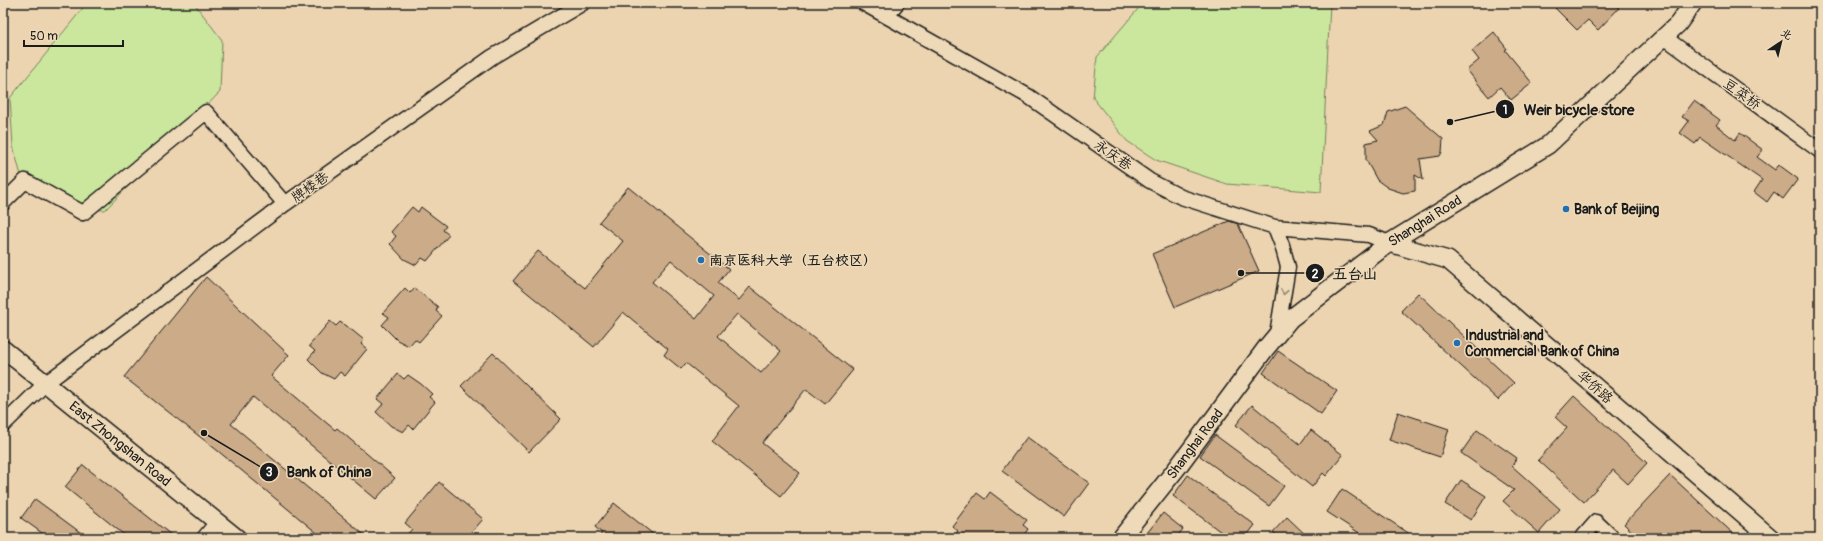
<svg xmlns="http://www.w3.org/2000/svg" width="1823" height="541" viewBox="0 0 1823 541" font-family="Pangolin,'LXGW WenKai TC',sans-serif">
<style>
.green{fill:#cbe69d;stroke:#74815c}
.building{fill:#cbab88;stroke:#1c1c1c;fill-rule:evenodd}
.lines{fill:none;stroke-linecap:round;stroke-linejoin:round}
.minor-casing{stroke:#1c1c1c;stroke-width:17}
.major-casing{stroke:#1c1c1c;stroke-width:20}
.minor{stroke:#eedab8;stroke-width:14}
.major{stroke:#eedab8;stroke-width:17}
.oneway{stroke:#908472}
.poi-dot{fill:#1f6fb2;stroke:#eedab8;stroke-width:1.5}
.labels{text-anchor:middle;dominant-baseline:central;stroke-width:3;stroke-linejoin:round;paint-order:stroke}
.street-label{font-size:14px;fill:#1c1c1c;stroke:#eedab8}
.poi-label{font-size:14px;font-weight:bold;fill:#1c1c1c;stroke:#eedab8;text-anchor:start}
.leader{fill:none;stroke:#1c1c1c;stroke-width:1.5}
.callout-dot{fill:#1c1c1c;stroke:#eedab8;stroke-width:1.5}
.mark-label{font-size:12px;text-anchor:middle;font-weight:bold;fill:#fff}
.callout-label{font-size:15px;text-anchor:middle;font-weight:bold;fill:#1c1c1c;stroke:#eedab8;stroke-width:3;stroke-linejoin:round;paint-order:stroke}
</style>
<rect width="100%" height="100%" fill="#edd4b0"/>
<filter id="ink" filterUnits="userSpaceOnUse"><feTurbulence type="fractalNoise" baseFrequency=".025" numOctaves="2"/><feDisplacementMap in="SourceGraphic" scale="8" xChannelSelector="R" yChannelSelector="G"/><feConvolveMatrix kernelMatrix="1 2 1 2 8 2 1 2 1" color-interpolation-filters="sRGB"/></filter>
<g filter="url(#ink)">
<path class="green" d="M87 3H194L222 40 220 92 105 210 68 209 22 179 13 146 10 98Z
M1143 3H1330L1321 192 1227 184 1156 160 1127 141 1093 98 1097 57Z"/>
<path class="building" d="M1560 3H1613L1619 8 1598 30 1588 20 1577 30 1555 8Z
M1494 32 1507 49 1505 50 1532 83 1511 100 1500 87 1489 97 1467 70 1479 60 1472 51Z
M1694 101 1720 120 1716 125 1735 140 1740 133 1763 150 1757 157 1775 170 1779 165 1798 179 1783 199 1774 192 1767 202 1754 192 1762 180 1700 137 1695 144 1680 133 1689 121 1682 117Z
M1405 106 1443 139 1442 152 1440 156 1420 159 1423 180 1415 175V191L1403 193 1388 188 1377 180 1366 160V143L1378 140 1370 131 1384 125 1388 112Z
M628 187 729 269 718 283 739 300 750 287 853 370 825 404 806 389 762 443 800 473 781 496 712 441 739 406 686 363 681 369 664 355 668 349 623 312 594 347 513 281 538 251 585 288 623 241 599 222ZM671 260 714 296 696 319 652 282ZM737 314 781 351 761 373 718 336Z
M412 207 418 212 421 207 434 217 446 226 443 230 449 235 427 261 422 258 416 265 404 259 390 244 396 236 391 232Z
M1229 221 1238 224 1259 271 1175 307 1152 254Z
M206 277 289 355 271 376 335 430 337 428 395 478 376 499 253 397 231 424 368 538H323L218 451 124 377Z
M405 288 410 293 414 288 427 298 438 307 436 311 442 316 419 342 415 339 409 346 397 340 382 325 389 317 383 313Z
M1418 293 1514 383 1498 400 1401 311Z
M330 321 336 326 340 322 353 331 364 340 361 344 367 349 345 376 340 372 334 379 322 373 308 359 315 351 309 346Z
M1278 351 1337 391 1321 414 1263 373Z
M493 353 561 419 529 452 461 386Z
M398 374 404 379 408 375 421 384 432 394 429 397 435 402 413 429 409 425 403 432 391 426 376 412 383 404 377 399Z
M1574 396 1647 463 1628 484 1613 470 1584 502 1538 460 1567 428 1555 417Z
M1252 405 1300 444 1311 430 1343 455 1326 476 1323 473 1312 487 1236 425Z
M1398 412 1449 429 1440 457 1389 440Z
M1477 430 1517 458 1512 466 1560 509 1539 533 1503 501 1514 490 1461 453Z
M1215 435 1284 486 1269 506 1200 456Z
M1027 437 1089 483 1064 517 1002 471Z
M83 465 175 538H128L65 487Z
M1188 475 1255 525 1245 538H1229L1173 496Z
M1670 475 1738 538H1639L1624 524Z
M1461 480 1486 496 1471 520 1445 504Z
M439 482 483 519 467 538H404L412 529 405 523Z
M1342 489 1416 538H1367L1327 512Z
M990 492 1027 520 1023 525 1028 529 1022 538H953L958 531 952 526 977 493 985 499Z
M35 499 88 538H49L21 518Z
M614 503 658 538H598L602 533 595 527Z
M1163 513 1183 529 1176 538H1143Z
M1287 517 1309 538H1280L1273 532Z"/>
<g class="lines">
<g class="minor-casing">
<path id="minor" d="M863 3 1028 96 1150 181 1181 197 1275 227 1369 235 1389 243
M886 16 897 3
M1664 37 1820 151
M3 203 25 181 83 213 206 112 285 204
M1275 227 1282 245 1288 267 1277 334
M3 425 46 383 285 204 492 57 583 3
M204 538 217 522
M1582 538 1596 522 1613 538"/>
</g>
<g class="major-casing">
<path id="major" d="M1389 243 1448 260 1771 538
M3 349 237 538
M1121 538 1177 468 1266 348 1290 319 1389 243 1548 145 1678 24 1693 3"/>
</g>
<use href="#minor" class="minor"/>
<use href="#major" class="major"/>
</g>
<defs><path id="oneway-chevron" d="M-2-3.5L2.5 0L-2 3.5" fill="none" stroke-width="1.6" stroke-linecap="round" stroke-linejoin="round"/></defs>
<use class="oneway" href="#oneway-chevron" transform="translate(1284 292) rotate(99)"/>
</g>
<g class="poi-dot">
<circle cx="1566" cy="209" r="4"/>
<circle cx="701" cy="260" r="4"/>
<circle cx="1457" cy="343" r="4"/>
</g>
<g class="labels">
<g class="street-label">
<text transform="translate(1742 94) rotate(36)">豆菜桥</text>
<text transform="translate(1113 155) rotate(35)">永庆巷</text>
<text transform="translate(310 187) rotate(-35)">牌楼巷</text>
<text transform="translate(1425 221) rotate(-32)">Shanghai Road</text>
<text transform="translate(1595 387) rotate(41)">华侨路</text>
<text transform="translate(120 444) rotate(39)">East Zhongshan Road</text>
<text transform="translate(1195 444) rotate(-53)">Shanghai Road</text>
</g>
<g class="poi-label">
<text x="1574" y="209">Bank of Beijing</text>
<text x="709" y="260">南京医科大学（五台校区）</text>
<text x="1465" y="335">Industrial and<tspan x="1465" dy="16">Commercial Bank of China</tspan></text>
</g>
</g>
<path class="leader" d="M1450 122L1505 109M1241 273L1315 273M204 433L269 472"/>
<g class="callout-dot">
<circle cx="1450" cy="122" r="4"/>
<circle cx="1241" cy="273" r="4"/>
<circle cx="204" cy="433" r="4"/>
<circle cx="1505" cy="109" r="10"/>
<circle cx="1315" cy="273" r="10"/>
<circle cx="269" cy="472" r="10"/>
</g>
<g class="mark-label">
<text x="1505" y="114">1</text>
<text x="1315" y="278">2</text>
<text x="269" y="476">3</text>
</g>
<g class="callout-label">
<text x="1579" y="115">Weir bicycle store</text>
<text x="1355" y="279">五台山</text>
<text x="329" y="477">Bank of China</text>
</g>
<rect width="1823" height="541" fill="none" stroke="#eedab8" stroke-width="16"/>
<rect x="8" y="8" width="1807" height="525" fill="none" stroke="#1c1c1c" stroke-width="1.5" filter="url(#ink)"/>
<g transform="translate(1781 42) rotate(35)" stroke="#eedab8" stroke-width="3" paint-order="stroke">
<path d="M0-3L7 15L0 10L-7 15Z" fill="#1c1c1c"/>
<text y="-6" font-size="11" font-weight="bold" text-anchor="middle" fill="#1c1c1c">北</text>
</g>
<path d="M24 40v6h99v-6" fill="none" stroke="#1c1c1c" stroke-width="2"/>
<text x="30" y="40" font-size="12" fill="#1c1c1c" stroke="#eedab8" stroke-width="3" paint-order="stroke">50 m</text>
</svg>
